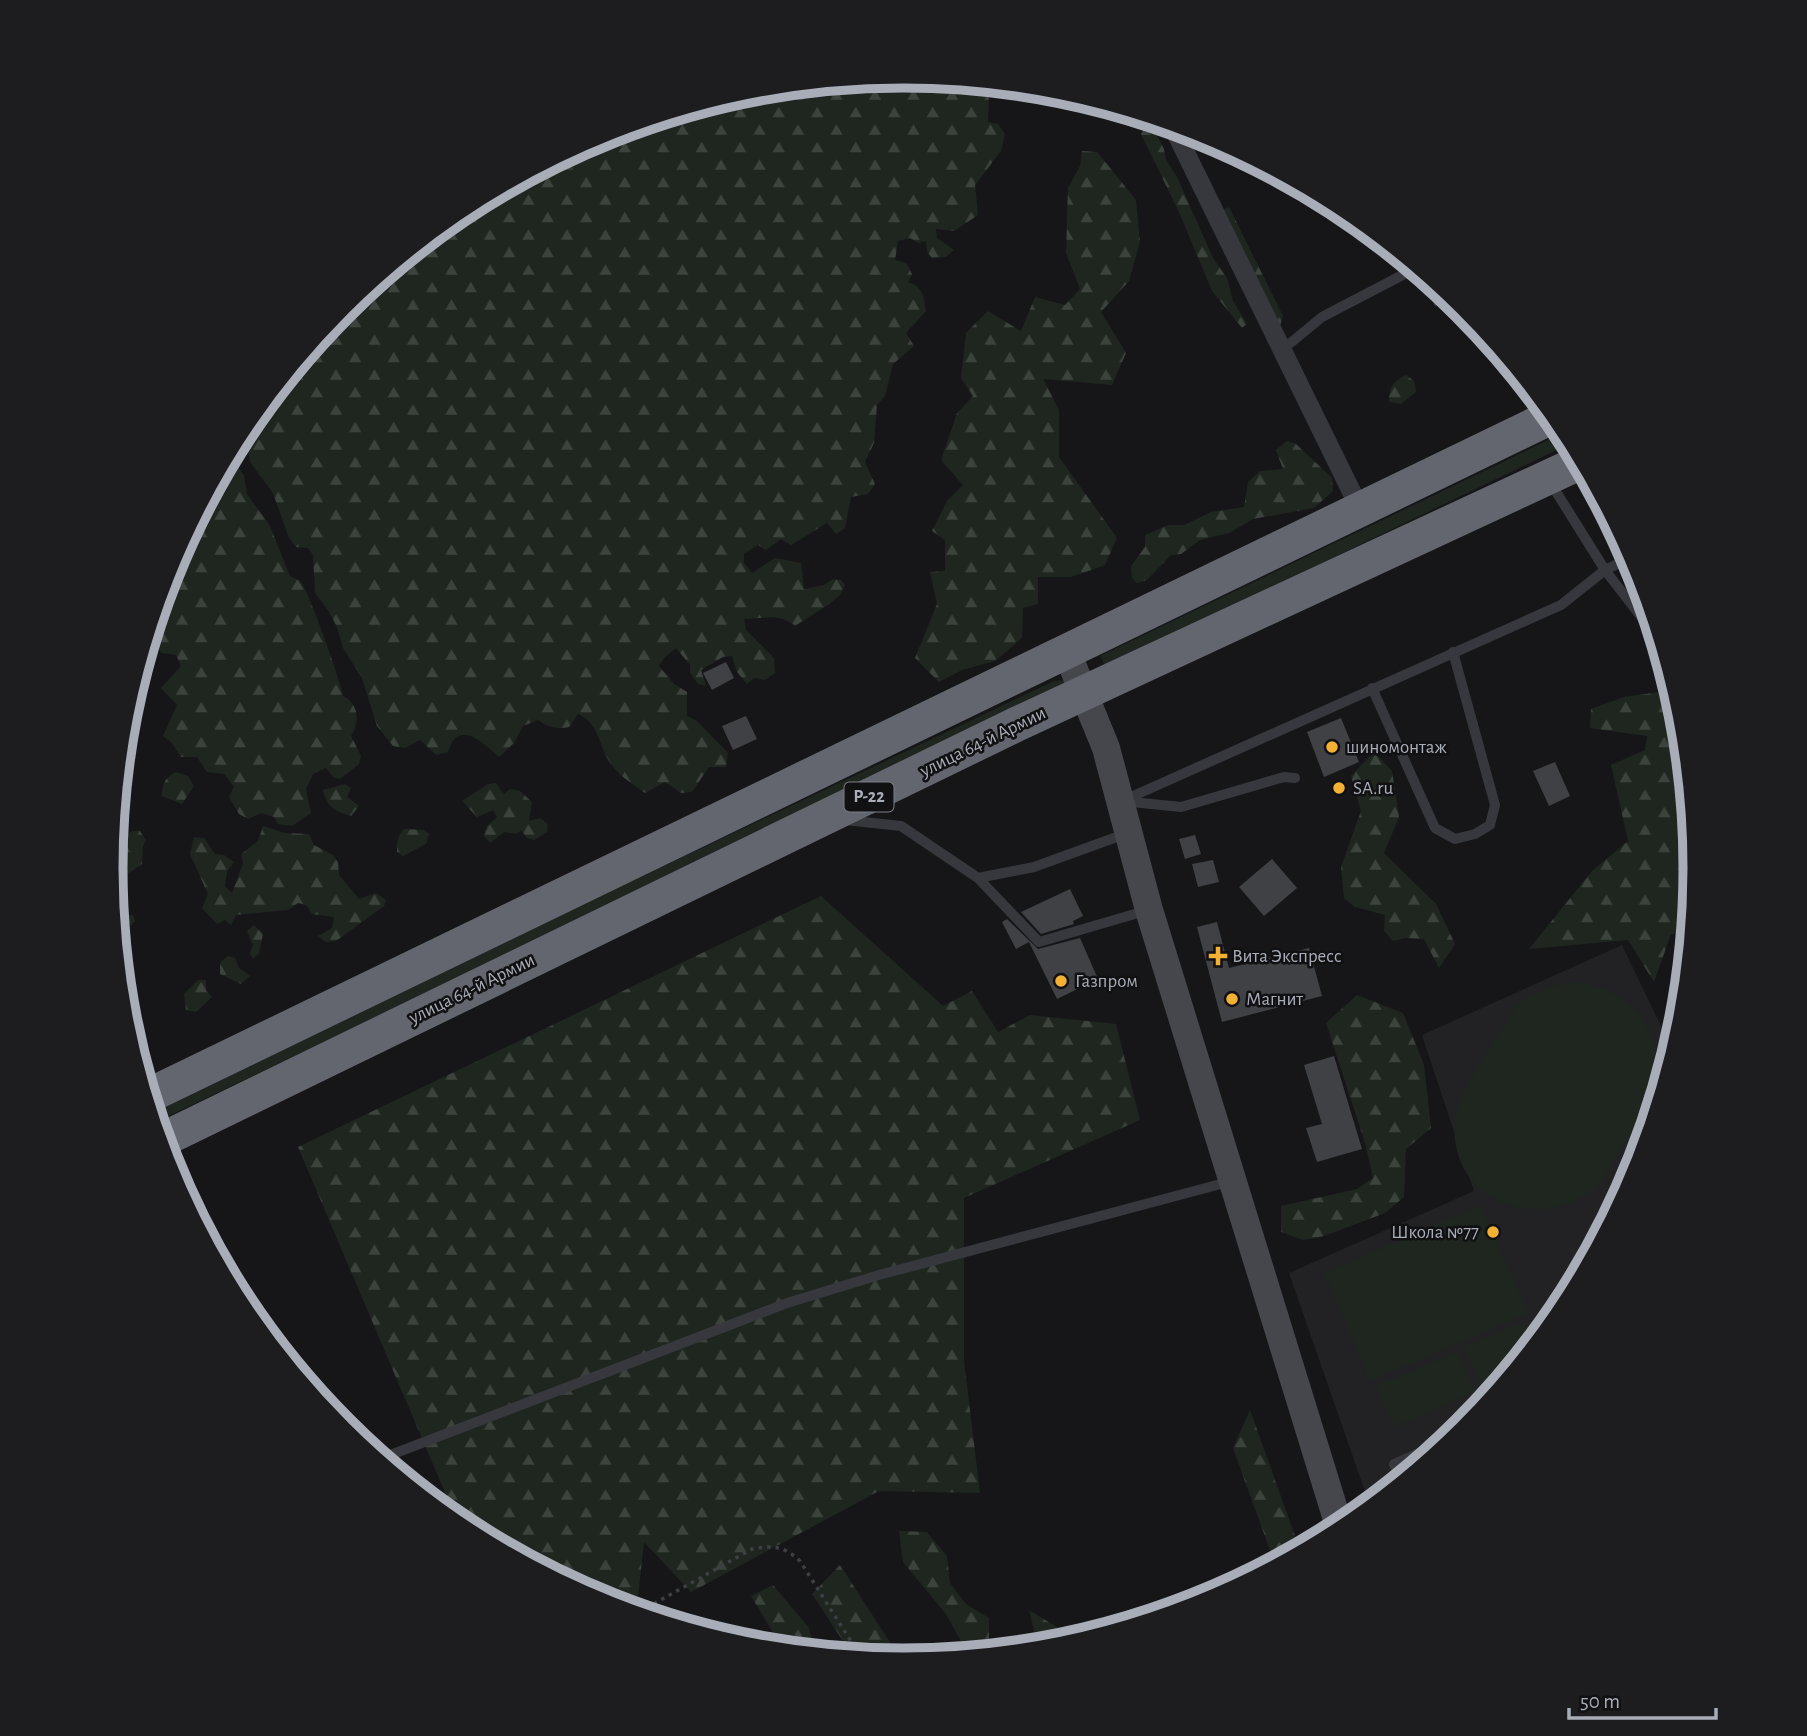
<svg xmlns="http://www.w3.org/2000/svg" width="1807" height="1736" viewBox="0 0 1807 1736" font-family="'Alegreya Sans',sans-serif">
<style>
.built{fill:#222225}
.grass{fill:#1e261f}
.forest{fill:url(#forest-firs)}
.building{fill:#404145}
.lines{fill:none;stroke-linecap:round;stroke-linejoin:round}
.path{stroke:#3d3f44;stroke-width:3.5;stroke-dasharray:3.5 5;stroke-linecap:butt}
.lane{stroke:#37383d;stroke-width:10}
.street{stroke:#37383d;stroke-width:19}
.secondary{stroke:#45474d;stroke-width:28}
.highway{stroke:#63666e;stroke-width:35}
.poi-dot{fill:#f2b134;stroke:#111113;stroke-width:2.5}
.labels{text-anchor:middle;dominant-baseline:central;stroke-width:5;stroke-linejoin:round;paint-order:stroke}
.shield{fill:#111113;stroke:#7b7e86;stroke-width:2}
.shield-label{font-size:18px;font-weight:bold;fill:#a8adb8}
.street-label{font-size:19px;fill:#a8adb8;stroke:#111113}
.poi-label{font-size:19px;fill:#a8adb8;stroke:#111113;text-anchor:start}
.rim{fill:none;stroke:#a8adb8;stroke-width:9}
</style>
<defs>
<pattern id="forest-firs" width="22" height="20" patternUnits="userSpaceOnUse" patternTransform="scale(1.75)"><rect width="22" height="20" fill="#1e261f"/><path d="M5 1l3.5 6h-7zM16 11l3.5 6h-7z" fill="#3c433d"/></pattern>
</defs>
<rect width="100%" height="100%" fill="#161618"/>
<path class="built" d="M1622 945 1673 1051 1653 1114 1649 1116 1636 1172 1562 1309 1464 1429 1370 1506 1289 1273 1474 1191 1422 1035Z"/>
<path class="grass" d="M1565 432 1571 443 1106 667 1100 656Z
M1064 680 1068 684 1062 690 156 1122 152 1109 1054 681Z
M1571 982C1625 984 1671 1031 1653 1088 1643 1118 1617 1154 1601 1182 1544 1238 1446 1203 1455 1119 1458 1090 1500 1033 1516 1006 1533 992 1549 985 1571 982Z
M1481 1205 1528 1313 1370 1381 1324 1273Z
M1524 1322 1533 1344 1510 1372 1482 1385 1463 1347Z
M1457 1352 1475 1392 1394 1427 1375 1386Z"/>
<path class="forest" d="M904 75 993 84 989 93 988 122 998 124 1005 134 1001 151 975 185 978 215 954 231 936 229 937 238 954 250 946 257 932 258 927 252 926 241 918 243 910 238 898 241 895 260 906 263 912 274 908 282C923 287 924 297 926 311L906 333 914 346 893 364 885 396 877 405 874 443 865 462 875 484 868 494 851 497 845 528 836 534 827 523 791 545 781 539 766 550 758 545 744 554V563L752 573 775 558 801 563 804 589 824 585 833 579 841 580 845 585 841 594 828 605 795 626C778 612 764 619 744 619L746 630 774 658 775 673 765 680 754 678 747 684 737 672 732 656 723 657 701 670 706 686 698 684 690 673V665L676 648 664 658 659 666 674 684 687 692V716L697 721 728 753 726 767H709L692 792 681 793 665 782 645 793C633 784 620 777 611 764 599 748 599 722 578 714L569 727C557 730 548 727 538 720L523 726 514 743 499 757C484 744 458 717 448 752L436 755 420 740 405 748 393 746 377 726 362 678 343 648 337 627 328 610 315 593 313 555 308 548 296 547 289 538 273 493 250 462 247 442 241 434 245 427 343 307 463 209 600 135 749 90Z
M1146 126 1153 127 1164 149 1166 160 1177 177 1213 258 1227 278 1233 301 1247 324 1242 328 1212 291 1179 212 1141 134Z
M1082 151 1097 152 1136 200 1140 242 1129 281 1101 312 1126 353 1112 385 1043 379 1059 410V457L1117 538 1105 565 1071 577H1038V604L1023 608 1022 638 995 661 962 670 939 682 915 658 937 604 930 572 945 571V540L932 531 947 501 963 485 941 460 957 413 973 396 961 378 966 333 988 311 1021 331 1035 297 1065 305 1080 289 1066 253 1068 188 1080 166Z
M1229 207 1283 316 1280 326 1223 210Z
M1406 375 1414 381 1416 392 1401 404 1389 402C1389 387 1393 381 1406 375Z
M1287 441 1296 444 1332 478 1333 491 1314 508 1253 519 1229 533 1200 540 1181 554 1171 555 1147 580 1137 583 1132 578 1131 566 1145 547V535L1168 525H1184L1211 512 1244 507 1248 482 1260 471 1283 469 1276 450Z
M232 451 235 463 244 475 247 494 270 526 290 576C291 577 300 580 300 581 308 588 342 685 343 696 359 704 360 722 351 736L361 756 359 764 340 779 333 777 326 768 313 774 306 789 311 813 292 826 278 824 274 817 261 813 248 819 239 814 229 797 234 787 224 774 207 772 197 757H181L172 743 163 736 177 705 161 688 181 666 176 655 161 653 150 633 171 564Z
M1674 690 1681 714 1696 868 1690 932 1671 934 1654 982 1628 940 1529 949 1592 871 1628 841 1611 765 1645 750 1647 736 1590 728 1591 709 1624 697Z
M1374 752 1392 771 1399 817 1384 853 1436 904 1455 944 1439 968 1424 939 1405 938 1393 941 1384 931 1385 915 1355 907 1344 898 1341 867 1361 811 1351 776Z
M176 772 188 776 194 786 182 804 162 796C162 783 165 778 176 772Z
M496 783 504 794 510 789 520 791 532 802 529 821 540 818 548 824 547 832 534 840 527 838 521 830 517 834 504 832 490 843 484 836 487 826 497 817 493 810 477 817 462 801 488 784Z
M345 784 351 788 347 797 359 806 351 816C334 811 327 807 323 790Z
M263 826 285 833 309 834 314 845 333 855 338 862 339 875 359 899 376 893 386 900 384 906 336 941 326 942 318 936 332 928 334 917 312 914 306 905 298 903 288 910 236 915 231 925 225 920 217 924 202 908 208 894 190 854 194 837 204 838 215 854 224 855 234 862 227 872 225 886 232 893 243 863 241 854 258 841Z
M404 829 424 830 429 834 426 844 403 856 397 852C397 842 397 836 404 829Z
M133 831H140L146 840 143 846 142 864 112 885 113 841Z
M821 896 943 1006 972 991 998 1032 1030 1015 1116 1024 1140 1120 964 1198V1361L980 1493 879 1491 691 1592 644 1542 637 1606 630 1609 600 1600 458 1523 298 1147Z
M127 915H133L135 921 118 942 116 917Z
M254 925 263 934 259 953 253 959 250 953 253 945 247 931Z
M228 956 235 958 239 968 250 976 241 984 220 974V963Z
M198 980H206V990L212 997 196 1012 186 1010 184 994Z
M1357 995 1403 1013 1424 1065 1431 1128 1406 1149 1404 1197 1385 1213 1324 1236 1303 1240 1281 1232V1206L1357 1189 1373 1178 1365 1143 1326 1023Z
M1250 1410 1300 1550 1275 1564 1233 1448Z
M899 1531 927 1532 947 1556 950 1583 966 1604 989 1618V1652L968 1654 946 1614 903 1562Z
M840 1565 902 1661 853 1656 812 1594Z
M773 1585 809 1628 815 1652 783 1649 751 1596Z
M1029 1610 1078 1640 1038 1648Z"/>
<path class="building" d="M1422 273 1442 289 1452 298 1435 306 1419 275Z
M726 662 734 678 712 690 703 673Z
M746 716 757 739 733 750 722 726Z
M1341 718 1359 762 1324 777 1307 732Z
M1555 762 1570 796 1549 806 1533 771Z
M1195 835 1201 854 1185 859 1179 839Z
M1272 859 1297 888 1264 916 1239 887Z
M1213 860 1219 882 1198 887 1192 864Z
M1070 889 1083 916 1073 921 1074 924 1041 934 1021 912Z
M1007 919 1038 949 1080 938 1098 979 1057 999 1029 942 1016 949 1002 922Z
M1217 922 1229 968 1309 948 1322 996 1222 1022 1197 927Z
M1334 1056 1362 1149 1317 1162 1306 1128 1322 1124 1304 1065Z"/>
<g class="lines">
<path class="path" d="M639 1612 752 1549C773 1545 784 1546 800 1561L861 1657"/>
<path class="lane" d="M1282 350 1322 317 1416 268
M1550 482 1605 570 1632 557
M1372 688 1435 828 1455 839 1475 834 1490 825 1495 805 1453 652
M1295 778 1284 777 1181 807 1122 801 1561 605 1605 570 1659 640
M845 820 901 826 978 878 1039 942 1145 911
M978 878 1034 867 1125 834
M380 1459 787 1303 879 1275 1232 1181
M1401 1480 1394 1464 1453 1438"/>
<path class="street" d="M1172 125 1360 509"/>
<path class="secondary" d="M1066 650 1106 748 1149 910 1340 1529"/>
<path class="highway" d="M148 1096 1553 416
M162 1140 1017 724 1581 462"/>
</g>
<g class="poi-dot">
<circle cx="1332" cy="747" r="7"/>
<circle cx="1339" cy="788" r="7"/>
<path d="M1214.5 945.5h7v7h7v7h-7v7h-7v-7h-7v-7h7z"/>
<circle cx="1061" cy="981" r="7"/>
<circle cx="1232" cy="999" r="7"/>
<circle cx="1493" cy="1232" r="7"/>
</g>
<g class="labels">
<rect class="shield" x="844.5" y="782.5" width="49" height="29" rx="5"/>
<g class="shield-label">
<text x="869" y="797">Р-22</text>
</g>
<g class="street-label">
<text transform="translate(983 742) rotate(-26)">улица 64-й Армии</text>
<text transform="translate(472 989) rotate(-26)">улица 64-й Армии</text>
</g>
<g class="poi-label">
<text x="1346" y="747">шиномонтаж</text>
<text x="1353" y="788">SA.ru</text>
<text x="1232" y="956">Вита Экспресс</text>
<text x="1075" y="981">Газпром</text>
<text x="1246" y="999">Магнит</text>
<text x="1479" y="1232" text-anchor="end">Школа №77</text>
</g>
</g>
<path d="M0 0H1807V1736H0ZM123 868a780 780 0 1 1 1560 0a780 780 0 1 1-1560 0Z" fill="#1d1d20" fill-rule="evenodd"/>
<path class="rim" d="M123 868a780 780 0 1 1 1560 0a780 780 0 1 1-1560 0Z"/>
<path d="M1569 1708v10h147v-10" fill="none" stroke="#a8adb8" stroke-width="3.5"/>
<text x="1580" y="1708" font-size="21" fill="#a8adb8" stroke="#111113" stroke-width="5" paint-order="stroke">50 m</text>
</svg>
